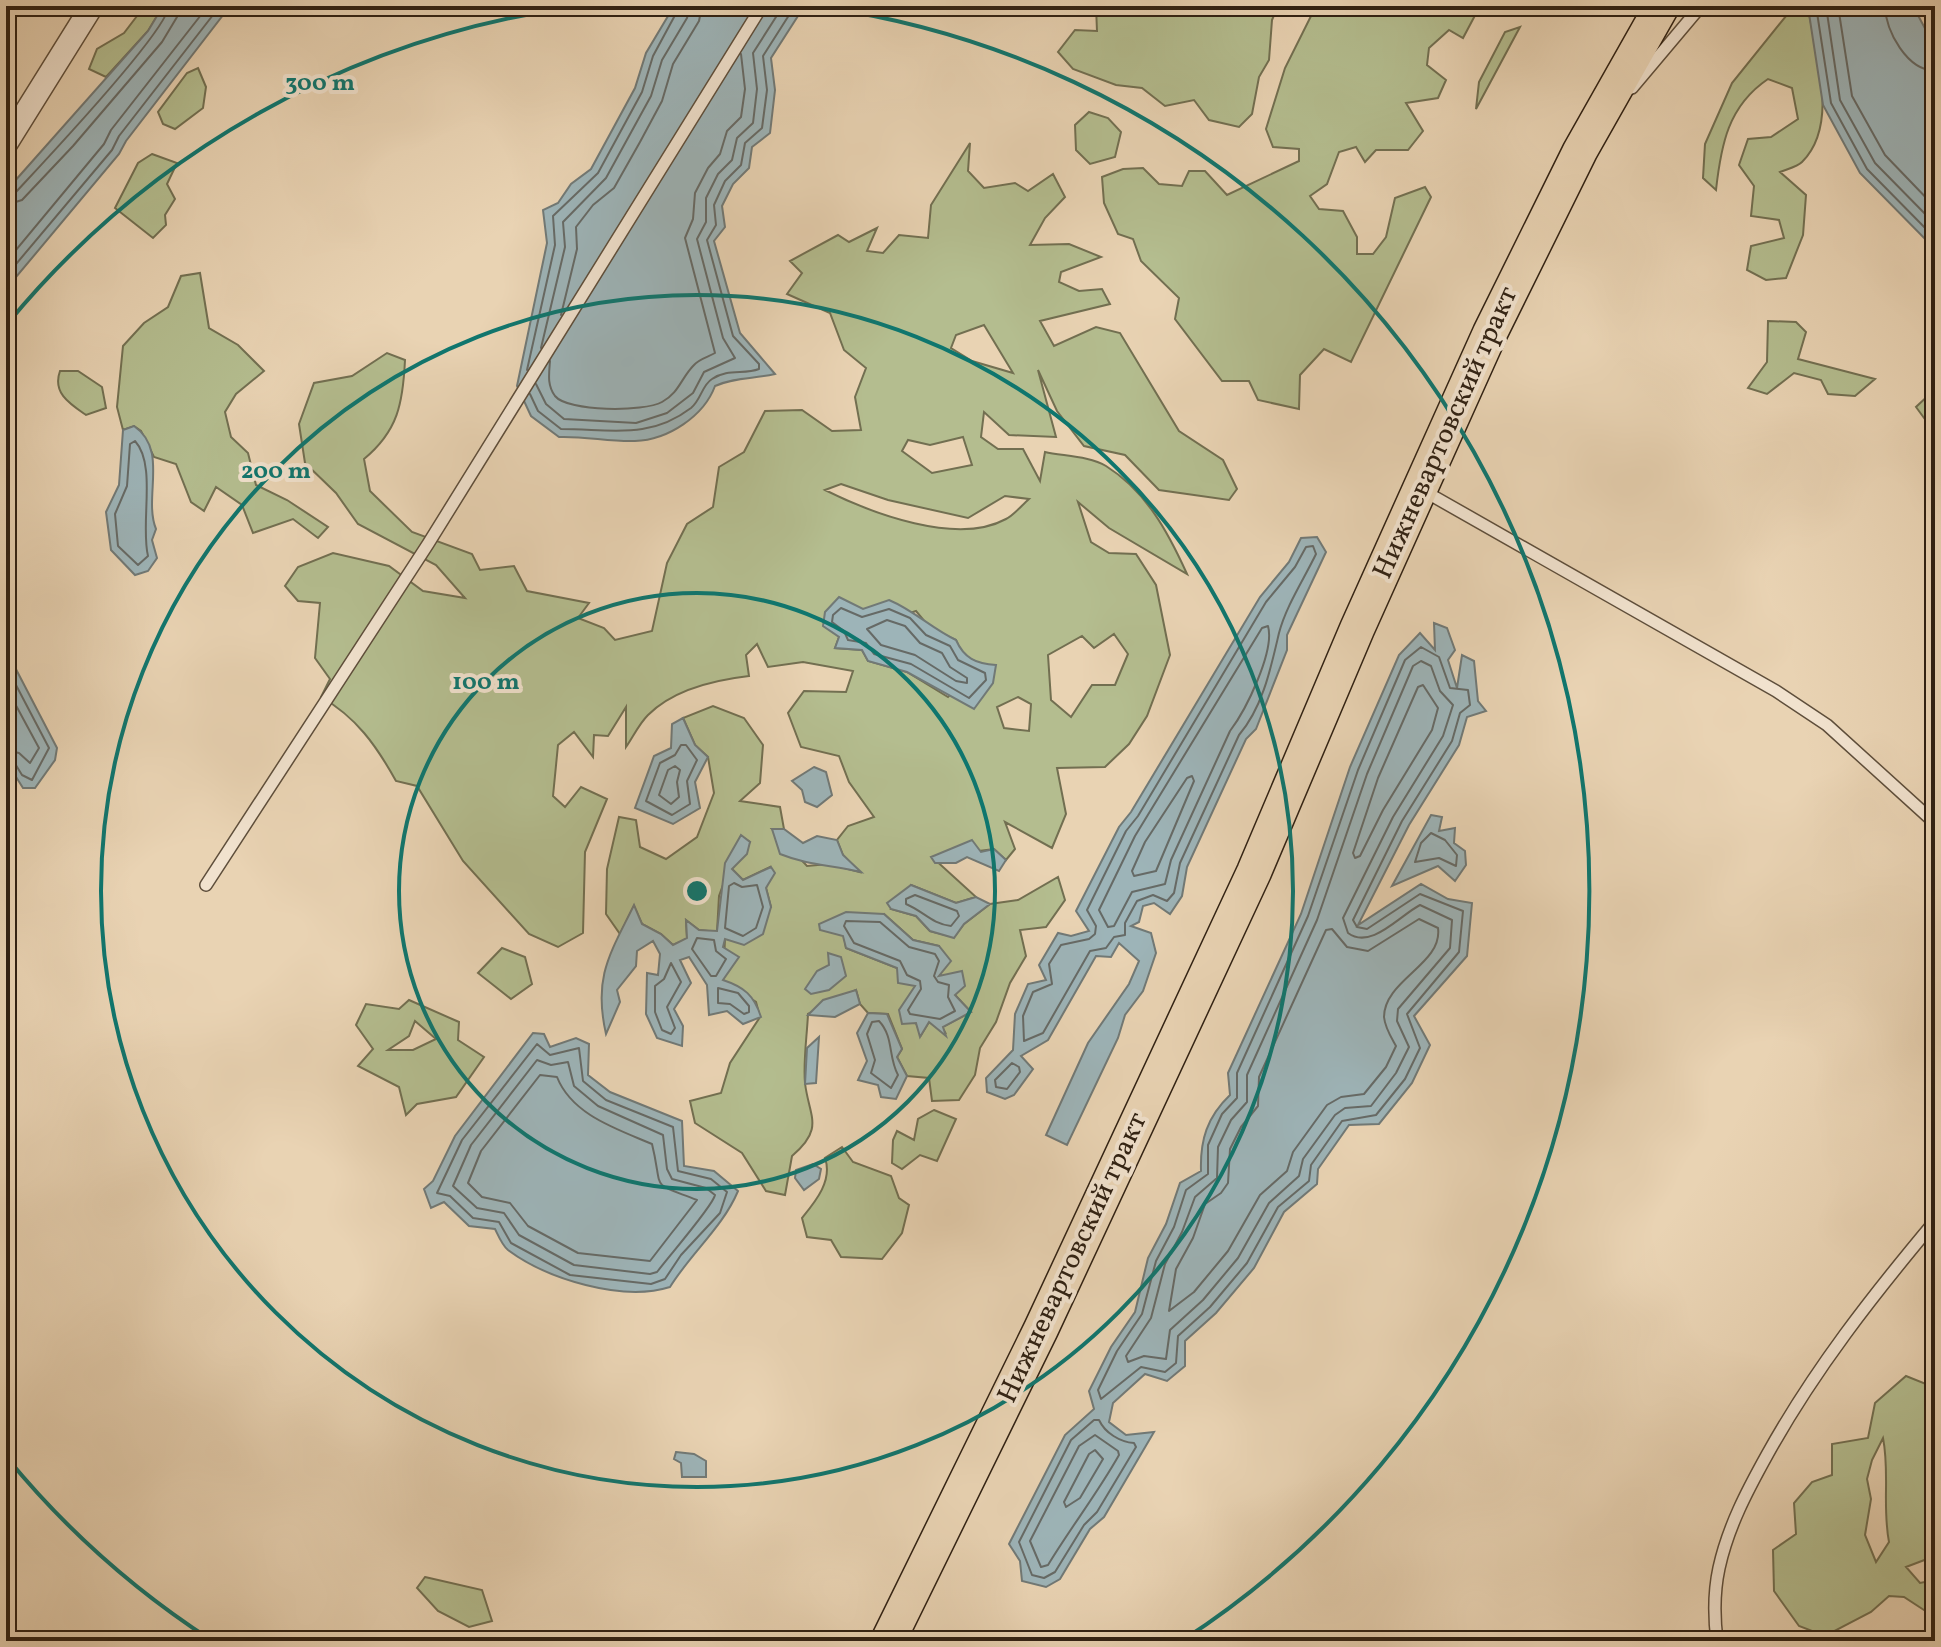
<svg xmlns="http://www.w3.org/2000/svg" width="1941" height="1647" viewBox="0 0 1941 1647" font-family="Vollkorn,serif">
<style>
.green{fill:#b4bd8f;stroke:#726f51;stroke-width:2;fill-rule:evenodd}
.water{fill:#9db4b8;stroke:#717976;stroke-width:2}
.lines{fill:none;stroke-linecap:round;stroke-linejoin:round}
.shore{stroke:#666a66;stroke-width:2}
.service-casing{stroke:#5e4e3b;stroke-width:14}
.minor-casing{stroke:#5e4e3b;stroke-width:25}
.primary-casing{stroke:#302113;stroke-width:37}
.service{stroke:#f1e2ce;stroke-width:11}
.minor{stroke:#f1e2ce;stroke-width:22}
.primary{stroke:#e9d3b3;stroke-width:34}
.ring{fill:none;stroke:#0f766e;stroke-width:4}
.labels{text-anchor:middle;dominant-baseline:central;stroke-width:8;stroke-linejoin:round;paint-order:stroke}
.street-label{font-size:28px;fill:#302113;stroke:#f1e2ce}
.centre{fill:#0f766e;stroke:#f1e2ce;stroke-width:4}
.ring-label{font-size:24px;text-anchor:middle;font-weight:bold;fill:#0f766e;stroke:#f1e2ce;stroke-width:8;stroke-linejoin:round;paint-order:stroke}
</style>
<rect width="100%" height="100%" fill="#e9d3b3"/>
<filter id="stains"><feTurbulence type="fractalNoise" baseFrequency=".0025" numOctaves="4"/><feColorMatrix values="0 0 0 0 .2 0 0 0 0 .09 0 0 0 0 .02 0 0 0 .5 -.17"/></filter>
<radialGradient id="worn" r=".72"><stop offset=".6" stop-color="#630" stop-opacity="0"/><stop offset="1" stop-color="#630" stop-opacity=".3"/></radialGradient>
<path class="green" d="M114 6H163L148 31 106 77 89 69 97 49 124 33 137 16Z
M1096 6H1278L1272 20 1269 60 1259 77 1252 114 1239 127 1209 120 1194 100 1165 106 1142 88 1116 85 1073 69 1058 52 1075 30 1097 31Z
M1316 6H1480L1463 38 1449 30 1429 48 1427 65 1446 80 1438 98 1406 103 1423 131 1408 150H1376L1365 162 1356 147 1339 152 1327 184 1310 196 1319 209 1343 211 1357 237V254H1373L1386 237 1395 198 1425 187 1431 197 1351 362 1324 349 1300 375 1299 409 1258 400 1249 381H1222L1175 319 1179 298 1141 261 1133 239 1118 234 1104 203 1102 177 1123 169 1143 168 1159 184 1182 186 1189 171H1205L1227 195 1299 161V149L1273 147 1266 129 1285 68Z
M1808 7C1815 53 1840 124 1802 162 1797 167 1787 169 1780 172L1806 195 1803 235 1786 278 1766 280 1747 270 1751 246 1784 238 1779 220 1751 216 1754 186 1739 165 1748 139 1771 137 1798 119 1792 88 1768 79C1728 106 1721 145 1716 190L1703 178 1705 144 1732 83 1786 16Z
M1520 27 1476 109 1479 82 1505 32Z
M198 68 206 87 203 108 175 129 163 124 158 112 187 73Z
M1089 112 1108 118 1121 132 1115 157 1090 164 1076 150 1075 125Z
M970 143 968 171 984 188 1015 183 1028 191 1053 174 1065 197 1045 218 1030 245 1069 244 1101 257 1061 272 1059 282 1079 291 1102 289 1110 304 1040 321 1054 346 1096 327 1120 333 1179 431 1223 460 1237 489 1229 500 1159 490 1125 455 1084 446 1057 411 1038 370 1056 437 1009 435 984 412 981 437 998 449H1023L1040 481 1045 452C1062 456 1090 456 1106 466 1146 491 1168 532 1187 574L1109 528 1078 502 1091 542 1109 553 1136 554 1156 585 1170 655 1147 716 1129 744 1105 767 1057 768 1066 814 1052 848 1005 822 1015 849 1006 860 994 849 932 857 976 897 956 903 911 885 891 909 916 916 930 931 954 937 964 924 990 904 1018 900 1058 877 1065 900 1046 927 1020 930 1026 956 1010 983 996 1022 980 1048 975 1075 959 1100 932 1101 929 1078 907 1076 897 1057 902 1049 888 1014 868 1013 860 1004 856 990 808 1014C807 1036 803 1062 805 1083 809 1117 825 1128 792 1156L785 1195 766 1191 742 1153 695 1123 690 1101 721 1093 730 1063 760 1017 756 1002 723 981 725 939 771 907 766 888 770 867 743 880 732 869 750 842 741 836 719 896 717 932 699 930 686 920 687 939 673 945 661 934 642 924 634 906 620 934 606 914 607 869 619 817 636 820 640 847 666 859 697 837 714 793 708 757 695 745 683 718 713 706 744 718 763 745 760 783 740 801 780 807 784 829H772L807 866 829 864 859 872 843 855 837 840 848 826 874 817 849 782 839 756 801 747 788 713 804 691 846 692 853 671 803 662 768 667 757 644 746 655 749 676C714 680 674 689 648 715 639 724 633 737 626 747V707L608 736 594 735 593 757 574 732 558 745 553 796 565 807 581 787 607 799 585 852 583 933 558 947 529 934 463 861 417 786 396 781C376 745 356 717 321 697L330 679 315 658 320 603 298 601 285 586 298 567 333 553 389 566 423 591 465 598 436 565 358 524 336 493 305 463 299 424 314 383 352 376 387 353 405 360C403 403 398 431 364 459L370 491 412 532 472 554 480 570 514 566 527 591 589 603 578 618 604 628 615 640 652 631 667 563 687 524 713 507 719 467 744 452 765 411 802 410 832 431 861 430 855 397 866 368 844 350 830 313 787 294 802 273 790 261 838 235 849 242 877 228 867 251 883 253 899 235 928 238 931 205ZM984 325 1013 373 972 361 951 348 956 335ZM963 437 972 465 932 473 902 451 908 440 930 445ZM841 484 888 500 968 518 1005 496 1029 499C1022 505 1014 515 1006 519 957 546 871 513 825 490ZM916 611 930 628 956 640 962 654 980 664 948 697 907 672 868 661 862 650 835 648 839 637ZM1114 634 1128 654 1115 685H1092L1071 717 1051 700 1048 655 1082 636 1094 648ZM1018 697 1031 704 1029 731 1004 728 997 707ZM884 914 913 940 939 946 938 977 971 1012 942 1027 946 1034 929 1022 921 1035 916 1023 915 985 897 968 846 948 844 936Z
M152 154 177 163 167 184 175 199 165 215 166 225 153 238 115 208 138 163Z
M200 273 209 328 238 345 264 371 236 394 225 412 231 437 248 453 256 485 287 500 328 527 318 538 293 519 253 533 242 505 216 487 204 511 191 502 176 464 154 457 141 431 134 426 123 430 117 407 123 346 144 323 168 307 181 276Z
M1768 321 1796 322 1806 332 1798 359 1875 379 1855 396 1828 394 1821 380 1794 373 1767 394 1748 388 1767 362Z
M1935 347V433L1916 407 1931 393 1925 374 1926 353Z
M60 371H78L102 387 106 408 86 415C70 404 52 393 60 371Z
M502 948 525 957 532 984 511 999 478 973Z
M409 1000 459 1022 458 1040 484 1057 456 1097 417 1104 406 1115 399 1087 358 1066 373 1049 356 1025 366 1004 399 1009ZM415 1021 436 1039 413 1050H388L409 1036Z
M934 1110 956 1119 937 1161 920 1155 902 1169 892 1163 893 1140 897 1131 914 1140 918 1119Z
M842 1147 853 1162 891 1176 899 1198 909 1205 902 1233 882 1259 841 1257 831 1240 807 1237 802 1218C815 1202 833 1181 825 1158Z
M1906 1376 1931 1386 1935 1393V1556L1906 1567 1920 1583 1935 1580V1612L1930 1614 1904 1597 1889 1596 1871 1612 1825 1636 1799 1626 1774 1591 1773 1550 1796 1534 1794 1503 1812 1482 1832 1475V1444L1868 1438 1875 1403ZM1883 1438C1890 1473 1882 1506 1889 1542L1876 1562 1865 1535 1871 1499 1867 1479 1872 1460Z
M425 1577 482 1590 492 1621 469 1627 438 1611 417 1588Z"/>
<path class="water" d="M163 6H230L126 141 119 154 6 289V191L148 31Z
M674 6H813L798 16 771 58 775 90 770 133 752 147 749 168 733 184 722 206 725 227 714 241 740 333 775 374C754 379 735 377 715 386 704 416 668 440 635 441 610 442 585 436 559 437L531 416 517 386 547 243 543 210 558 203 571 184 591 169 635 88 646 53Z
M1913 6 1935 47V249L1860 173 1823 105 1808 7Z
M134 426C169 450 143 497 156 529L152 540 157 558 148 571 135 575 111 550 106 512 119 485 123 430Z
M1317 537 1326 552 1287 635V650L1256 729 1246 739 1187 867 1182 896 1170 914 1154 903 1143 906 1139 922 1131 926 1151 933 1156 953 1143 991 1125 1015 1118 1038 1067 1145 1046 1135 1088 1043 1129 984 1139 961 1119 943 1111 957 1096 956 1048 1040 1021 1056 1033 1069 1014 1095 1005 1099 987 1092 986 1078 1013 1050 1015 1014 1028 984 1046 980 1039 965 1058 933 1071 936 1089 931 1076 911 1119 827 1131 812 1260 597 1289 562 1301 538Z
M839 597 863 609 889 600C915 611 931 628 956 640 964 658 976 664 996 665L993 683 974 709 907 672 868 661 862 650 835 648 839 637 823 626 825 612Z
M1434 623 1447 628 1455 650 1448 660 1457 688 1462 655 1474 661 1478 701 1486 711 1467 717 1459 745 1409 825 1358 925 1421 884 1448 899 1472 903 1467 956 1414 1016 1430 1045 1412 1083 1379 1124 1349 1125 1318 1169 1317 1184 1284 1212 1254 1268 1216 1313 1185 1341V1366L1167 1381 1145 1374 1113 1403 1109 1422 1126 1435 1154 1432 1104 1517 1090 1529 1060 1579 1046 1587 1022 1581 1020 1561 1009 1544 1065 1435 1094 1409 1089 1391 1111 1347 1135 1312 1148 1258 1166 1224 1180 1183 1201 1171C1200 1140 1207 1117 1230 1095L1228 1073 1301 914 1350 767 1399 655 1420 633 1435 650Z
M6 650 57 748 55 760 35 788H23L6 761Z
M683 718 695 745 708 757 695 782 700 808 673 824 635 808 654 756 671 748 672 724Z
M814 767 826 772 832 795 817 807 805 802 802 790 792 781Z
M1431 815 1442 817 1439 831 1455 828 1454 843 1465 851 1466 865 1455 881 1438 866 1392 886Z
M772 829H784L803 843 817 836 837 840 843 855 861 872C832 865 807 865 780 854Z
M741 835 750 842 747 854 732 869 743 880 771 867 775 873 766 888 771 907 763 934 744 945 725 939 723 947 739 957 723 980C744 987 754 995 761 1017L743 1024 727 1011 709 1015 707 985 689 957 680 960 691 983 674 1009 683 1026 682 1046 657 1038 646 1014 647 973 658 975 660 954 653 941 637 951 636 966 617 990 620 1002 606 1034C593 977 610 954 634 905L642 924 661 934 673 945 687 938 686 920 699 930 717 931 725 863Z
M972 840 981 852 994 849 1006 860 999 871 967 857 956 863H935L931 857Z
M911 885 956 903 976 897 990 904 964 924 954 938 930 931 916 916 891 909 887 903Z
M846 912 884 914 913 940 939 946 951 961 939 976 962 971 965 986 955 995 971 1012 943 1027 946 1036 929 1022 920 1037 916 1023 902 1024 899 1010 915 986 898 983 897 968 846 948 843 936 820 930 819 924Z
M828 953 841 957 846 976 829 990 811 994 805 989 817 971 829 965Z
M856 990 860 1004 835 1017 808 1015 823 1000Z
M868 1013 887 1014 902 1049 897 1057 907 1076 896 1099 881 1097 878 1085 858 1080 867 1061 857 1033Z
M533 1033 544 1034 550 1047 576 1038 589 1044 588 1075 610 1092 682 1121 684 1166 714 1171 738 1191C723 1227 691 1253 670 1287 622 1302 547 1279 508 1250 502 1245 498 1235 495 1229L469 1226 444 1202 431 1208 424 1189 433 1181 455 1136Z
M819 1037 816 1083 805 1084 807 1048Z
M813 1164 821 1169 819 1179 804 1190 795 1178 796 1170Z
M676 1452 694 1454 706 1461V1477H682L681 1463 674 1459Z"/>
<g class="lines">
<path class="shore" d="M1816 6 1831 103 1867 169 1935 238
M1826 6 1840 100 1875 163 1935 224
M1838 6 1852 96 1885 155 1935 207
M1885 6C1886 32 1907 70 1935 71
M6 195 15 193C41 165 166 33 169 6
M6 205 22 200 73 146 162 42 177 17 179 6
M6 262 104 144 111 130 208 6
M6 276 112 150 119 136 220 6
M561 315 577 249 576 227 593 205 614 188 640 142 662 101 673 64 699 21 702 6
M541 348 565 247 563 222 606 178 651 96 662 60 687 18 690 6
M550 361C549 374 547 385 555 396 568 412 644 412 662 402 679 393 681 378 694 365 699 359 708 357 715 353L685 238 693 219 695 193 708 168 720 154 727 131 741 117 745 89 741 54
M527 370 555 245 553 216 598 173 642 92 653 56 680 6
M536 384 546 404 564 419 636 423 667 413 693 393 704 372 735 358 723 338 697 239 706 222V198L718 174 732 160 737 138 753 123 757 89 753 53 783 6
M530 394 538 411 561 429C611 429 649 440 691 408 701 400 702 385 712 379 728 368 744 375 759 369V364L733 336 707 240 716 225 714 205 725 181 741 165 745 143 762 128 767 90 763 56 791 12 799 6
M135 441C157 465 140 524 148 556L138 565 118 546 115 514 127 486 130 444Z
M1313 546 1316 554C1304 579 1286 606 1279 633 1271 667 1263 707 1239 735L1180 863 1174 893 1167 901 1153 895 1137 901 1125 923V935L1114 937 1106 948 1090 951 1043 1033 1024 1041 1023 1016 1033 992 1052 984 1049 964 1061 945 1089 939 1095 934 1096 926 1087 910 1126 831 1138 816 1266 602 1295 567 1306 547Z
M841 608 862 617 889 609 910 618 926 635 950 646 958 660 985 673 986 680 969 698 911 664 874 654 866 643 848 640 844 631 832 622 833 615Z
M887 620 905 626 920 643 942 653 950 667 967 678V683L956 681 915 655 881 645 867 629Z
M1268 626C1275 651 1246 710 1230 731L1171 860 1165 884 1132 892 1114 926 1108 927 1099 910 1135 836 1262 628Z
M1421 647 1439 657 1450 688 1468 690 1470 705 1460 713 1452 741 1402 821 1353 920 1357 927 1367 929 1420 894 1463 911 1459 952 1407 1014 1420 1048 1405 1079 1376 1115 1342 1121 1311 1165 1309 1181 1278 1207 1247 1263 1210 1307 1178 1336 1176 1363 1165 1372 1141 1367 1101 1399 1098 1390 1117 1351 1142 1314 1156 1261 1174 1227 1186 1190 1208 1174V1145L1222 1114 1237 1098V1073L1308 916 1358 770 1405 660Z
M1421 661 1431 666 1440 691 1453 705 1443 736 1393 817 1343 918 1348 933C1371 950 1399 916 1420 905L1452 920 1450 948 1398 1009 1397 1021 1409 1047 1396 1073 1371 1106 1345 1108 1335 1115 1303 1159 1299 1176 1269 1203 1238 1258 1203 1300 1170 1330 1166 1359 1144 1356 1128 1362 1126 1356 1151 1318 1165 1264 1182 1232 1195 1197 1217 1178 1218 1147 1231 1120 1247 1102V1075L1317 920 1367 774 1413 666Z
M6 666 49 748 32 780 22 775 14 762 6 760
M1423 685 1438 708 1432 730 1383 810 1360 856 1355 858 1353 853 1378 778 1418 687Z
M6 687 39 748 30 763 19 753 6 750
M681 745H686L697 760 687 781 690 804 672 815 646 801 660 763 675 755Z
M675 766 680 770 677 782 679 797 671 804 659 795 668 770Z
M1192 776 1194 781 1156 871 1134 876 1132 871 1145 842 1187 778Z
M1431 833 1445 840 1457 855 1456 866 1439 858 1415 862 1421 843Z
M734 883 742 887 757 885 763 907 756 928 743 936 725 928 729 886Z
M915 895 957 911 959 916 951 926C932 924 923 911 906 904V899Z
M1419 919 1438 928C1443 964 1384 980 1384 1017 1385 1028 1391 1037 1396 1046L1386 1067 1364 1094 1341 1097 1327 1105 1293 1152 1287 1171 1260 1195 1228 1251 1194 1292 1169 1311 1176 1269 1193 1238 1205 1204 1221 1193 1228 1183 1230 1149 1241 1127 1258 1106 1259 1077 1326 930 1332 929 1347 947 1368 951Z
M846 921 880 922 909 947 935 954 939 961 934 976 938 982 949 985 948 997 955 1011 940 1019 910 1014 908 1010 921 989 920 981 907 975 900 961 854 943 844 926Z
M697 938 714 940 716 951 726 959 716 976H711L692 949Z
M671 963 681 982 667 1007 675 1028 671 1034 662 1030 655 1012V986L664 979Z
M718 988 738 993 749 1006V1012L744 1014 730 1004 718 1003Z
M879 1021C894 1037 888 1057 898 1075L891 1088 871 1073 875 1060 867 1034 872 1022Z
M537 1044 550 1055 579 1048 583 1081 606 1100 673 1127 678 1171 711 1179 727 1192 720 1213 681 1255 665 1279 651 1284 570 1275 511 1243 499 1222 473 1218 450 1196 437 1193 462 1140Z
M537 1060 551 1065 568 1062 574 1086 598 1106 663 1135 667 1169 672 1179 706 1188 715 1195C713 1206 668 1257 657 1272L650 1274 574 1265 519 1235 504 1213 477 1208 453 1186 471 1145Z
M1012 1063 1019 1067 1020 1072 1007 1089 996 1087 995 1080Z
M540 1075 557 1077C572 1115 617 1129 652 1144 664 1193 648 1181 697 1200L650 1261 578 1253 528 1226 510 1203 482 1197 468 1183 481 1151Z
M1094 1420H1099C1105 1433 1120 1442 1134 1443L1136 1447 1097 1512 1084 1525 1055 1572 1044 1578 1032 1575 1019 1542 1071 1440Z
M1095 1435 1118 1451 1119 1455C1097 1494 1071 1527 1048 1565L1041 1567 1030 1541 1079 1446Z
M1095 1450 1103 1459 1080 1498 1066 1507 1064 1502 1089 1454Z"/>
<g class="service-casing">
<path id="service" d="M1632 88 1701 6
M1424 491 1776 691 1827 725 1935 823
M206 885 428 544 762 6
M1717 1641C1714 1617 1714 1591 1719 1568 1728 1527 1747 1491 1767 1455 1814 1370 1873 1295 1935 1221"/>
</g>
<g class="minor-casing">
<path id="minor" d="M6 144 92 6"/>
</g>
<g class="primary-casing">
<path id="primary" d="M888 1641 1041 1329 1254 872 1357 629 1490 333 1580 151 1662 6"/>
</g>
<use href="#service" class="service"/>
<use href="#minor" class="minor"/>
<use href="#primary" class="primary"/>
</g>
<g class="ring">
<circle cx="697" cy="891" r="298"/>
<circle cx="697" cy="891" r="596"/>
<path d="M211 1640A893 893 0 0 1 8 1459M8 323A893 893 0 0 1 573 7M821 7A893 893 0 0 1 1183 1640"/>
</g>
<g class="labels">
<g class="street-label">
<text transform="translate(1446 433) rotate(-66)">Нижневартовский тракт</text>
<text transform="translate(1073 1258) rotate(-65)">Нижневартовский тракт</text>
</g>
</g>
<circle cx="697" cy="891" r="12" class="centre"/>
<g class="ring-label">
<text x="320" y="90">300 m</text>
<text x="276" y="478">200 m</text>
<text x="486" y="689">100 m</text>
</g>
<rect width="1941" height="1647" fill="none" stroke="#e9d3b3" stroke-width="32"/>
<rect x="8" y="8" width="1925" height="1631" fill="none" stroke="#302113" stroke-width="4"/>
<rect x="16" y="16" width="1909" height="1615" fill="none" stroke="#302113" stroke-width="2"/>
<rect width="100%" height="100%" filter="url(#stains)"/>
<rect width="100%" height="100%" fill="url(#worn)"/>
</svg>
